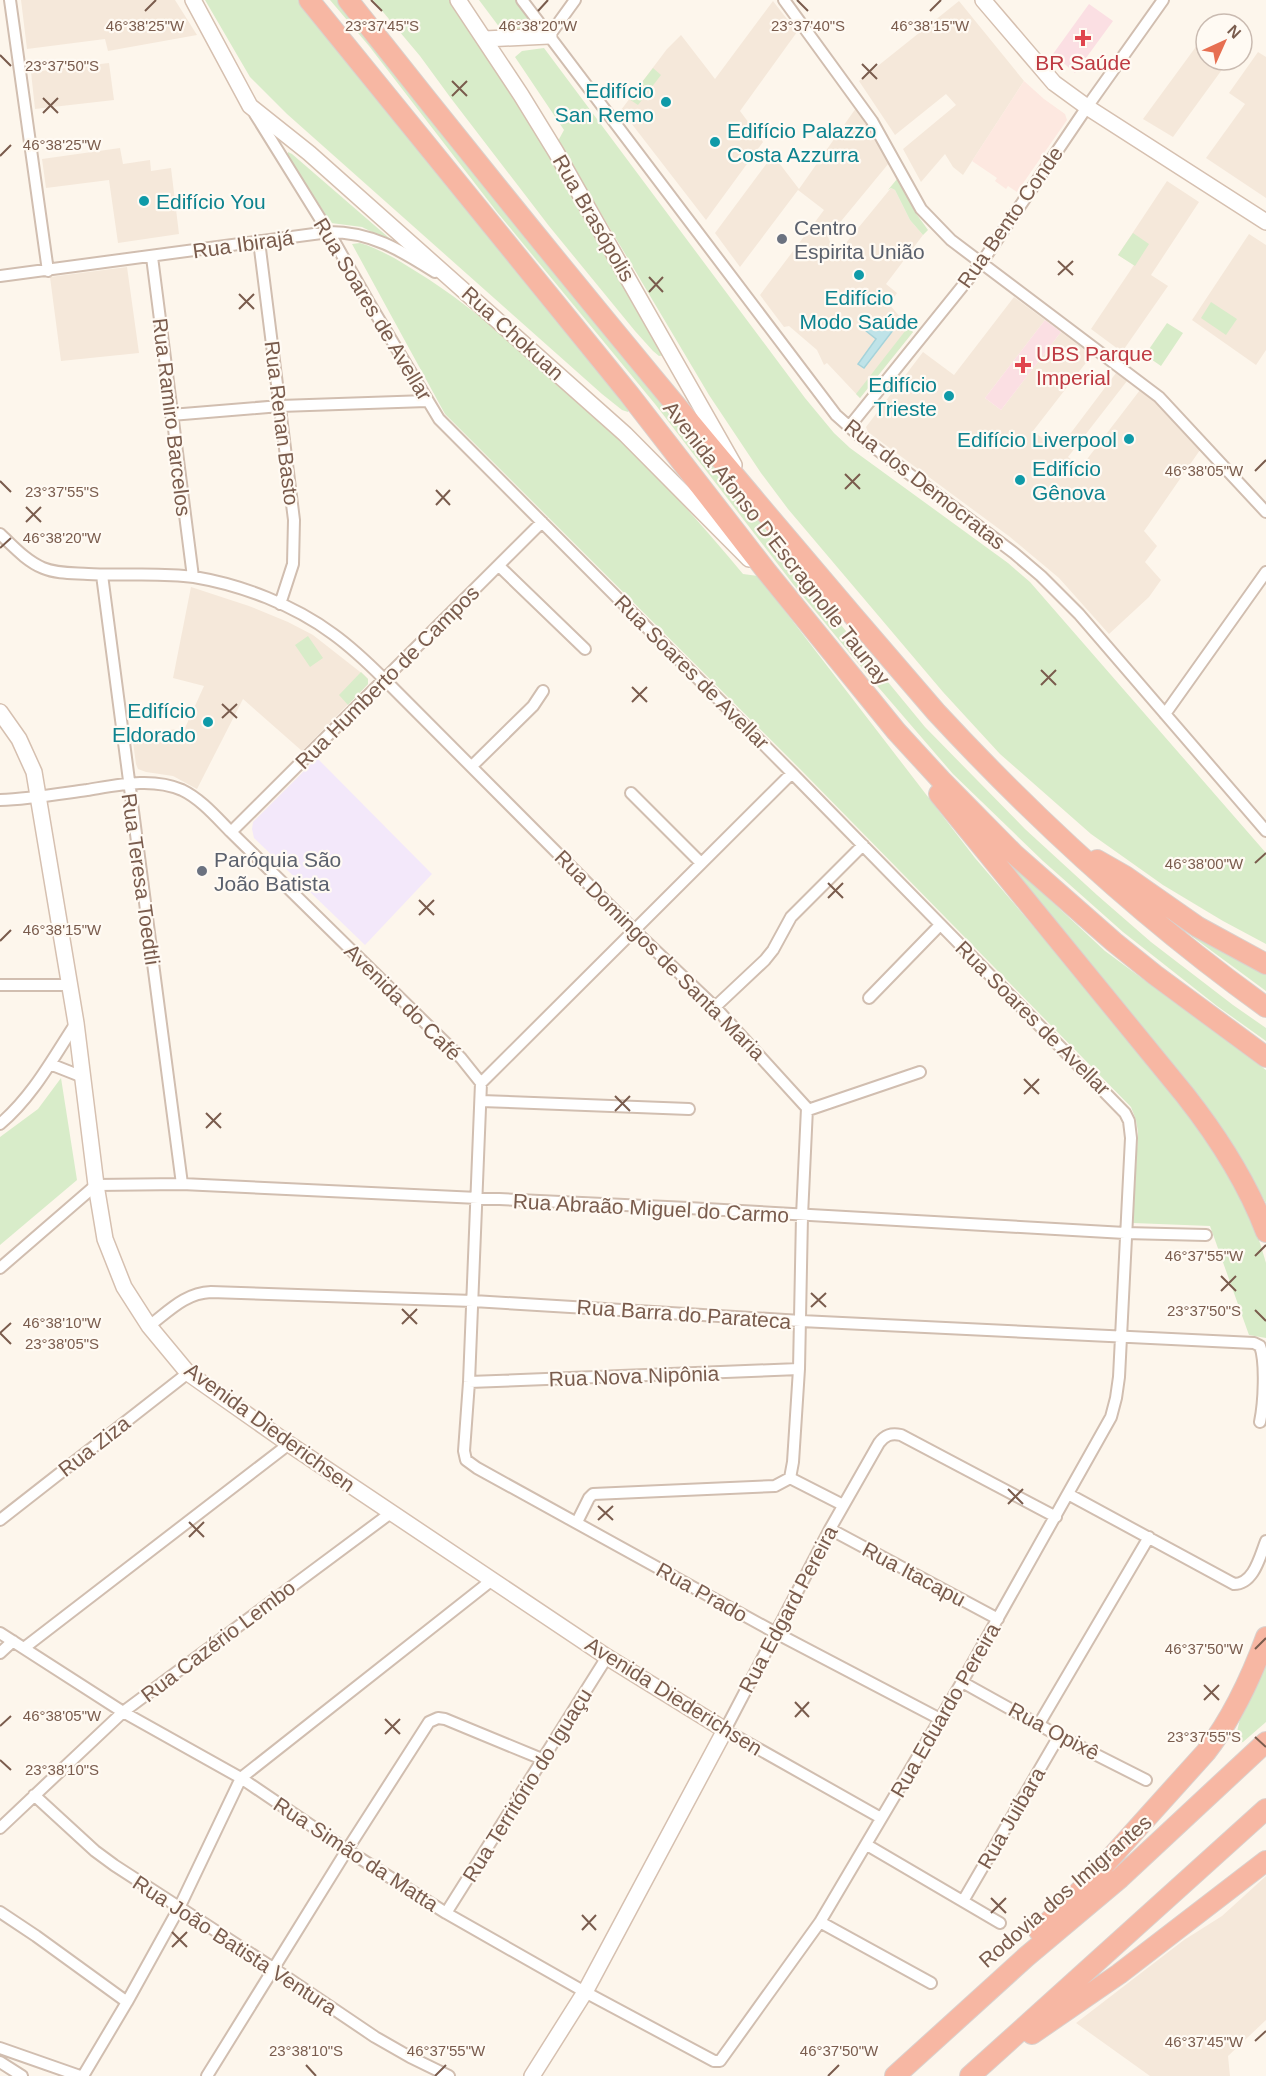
<svg xmlns="http://www.w3.org/2000/svg" width="1266" height="2076" viewBox="0 0 1266 2076" font-family="Helvetica,sans-serif">
<style>
.residential{fill:#f5e8da}
.commercial{fill:#fde8e0}
.education{fill:#f3e8fa}
.medical{fill:#fbdfe3}
.green{fill:#d8ecc9}
.water{fill:#bfe3e8;stroke:#a5d3da;stroke-width:1.5}
.lines{fill:none;stroke-linecap:round;stroke-linejoin:round}
.street-casing{stroke:#d1beb0;stroke-width:14}
.secondary-casing{stroke:#d6c0b0;stroke-width:18}
.highway-casing{stroke:#dad1cd;stroke-width:22}
.street{stroke:#fff;stroke-width:10}
.secondary{stroke:#fff;stroke-width:15}
.highway{stroke:#f7b7a3;stroke-width:20}
.ticks{fill:none;stroke:#7a5c4d;stroke-width:2}
.health-dot{fill:#e0444e;stroke:#fffaf3;stroke-width:2}
.culture-dot{fill:#0f9aa8;stroke:#fffaf3;stroke-width:2}
.worship-dot{fill:#6b7280;stroke:#fffaf3;stroke-width:2}
.labels{text-anchor:middle;dominant-baseline:central;stroke-width:4.5;stroke-linejoin:round;paint-order:stroke}
.health-label{font-size:21px;fill:#be3a42;stroke:#fffaf3}
.culture-label{font-size:21px;fill:#0d838f;stroke:#fffaf3;text-anchor:end}
.street-label{font-size:21px;fill:#7a5c4d;stroke:#fffaf3}
.worship-label{font-size:21px;fill:#5b616d;stroke:#fffaf3;text-anchor:start}
.ticks-label{font-size:15px;text-anchor:middle;fill:#7a5c4d;stroke:#fffaf3;stroke-width:4.5;stroke-linejoin:round;paint-order:stroke}
</style>
<rect width="100%" height="100%" fill="#fdf6ec"/>
<path class="residential" d="M21 0H175L197 35 108 51 105 39 27 49Z
M773 1 797 32 740 111 763 142 706 220 621 110 667 49 681 35 715 79Z
M959 1 1024 81 963 175 953 167 945 154 921 182 903 149 956 105 946 94 895 135 859 81Z
M1206 33V60H1229L1173 137 1143 119Z
M1258 52 1266 57V198L1206 158 1245 104 1229 93Z
M109 63 114 100 35 109 31 72Z
M856 108 889 163 828 237 836 255 891 188 895 190 910 220 923 235 886 284 897 293 889 304 913 332 860 398 827 363 824 365 817 350 789 326 784 327 760 295 824 210 798 190 740 267 715 233 773 155 799 189Z
M120 148 123 164 150 160 151 171 171 168 179 234 118 243 109 180 46 188 42 159Z
M1167 181 1199 202 1151 275 1168 286 1122 352 1091 329 1134 265 1118 255Z
M1249 234 1266 245V350L1256 365 1192 320Z
M127 267 139 353 61 361 50 277Z
M1014 297 1045 320 985 398 1001 410 1061 332 1092 355 1033 431 1058 450 1116 373 1127 381 1068 457 1081 467 1140 390 1170 414 1200 450 1144 531 1157 546 1145 562 1161 580 1149 597 1109 634 1059 578 1010 537 868 432 866 427 923 352 954 375Z
M191 587 249 606 288 622 313 635 364 675 368 679V684L302 751 243 699 197 789 173 776 146 772 138 769 136 764 132 735 185 728 204 686 173 678Z
M1266 1876V2020L1228 2056 1230 2076H1150L1076 2023 1184 1940 1222 1916Z"/>
<path class="commercial" d="M1024 81 1044 99 1065 114 1067 120 1017 192 1008 186 1006 189 995 181 997 178 972 161Z"/>
<path class="education" d="M317 758 432 874 365 945 254 838 252 829 253 822Z"/>
<path class="medical" d="M1089 4 1113 21 1075 73 1053 54Z
M1045 320 1061 332 1001 410 985 398Z"/>
<path class="green" d="M205 0H299L630 409 628 412 622 410 602 394 287 114 250 77Z
M330 0H345L722 472 790 563 925 727 1025 829 1097 895 1151 942 1233 1005 1266 1028V1041L1217 1006 1123 932 1043 861 953 774 867 674 793 584 655 404 497 212 369 46Z
M373 0H450L497 64 665 355 659 356 653 351 635 331 549 226 450 97 420 56Z
M479 0H520L540 29 507 33 500 28Z
M544 48 805 398 834 433 850 448 1008 563 1030 582 1266 853V944L1223 921 1163 885 1091 834 1000 754 943 692 788 509 761 473 709 395 558 141 564 130 515 57 522 51Z
M653 68 661 75 638 105 629 99Z
M288 152 292 154 396 244 362 227 331 223 288 156Z
M897 179 915 212 928 230 923 235 910 220 895 190 891 188 888 190Z
M1133 233 1149 244 1135 266 1118 255Z
M360 243C380 249 398 260 417 272 456 296 490 324 525 355 561 387 599 418 633 452 672 491 708 532 743 574L758 576 975 858 1180 1098 1209 1138 1250 1216 1260 1243 1266 1263V1341V1338L1249 1335 1210 1226 1133 1223 1138 1132 1136 1120 1131 1107 800 769 445 414 352 244Z
M1211 302 1237 319 1226 335 1201 318Z
M1167 323 1183 333 1161 366 1145 355Z
M909 326 913 332 860 398 856 394Z
M308 636 323 658 310 667 295 645Z
M361 672 368 679V684L348 705 339 695Z
M1007 860 1105 951 1266 1070V1203L1231 1144 1005 861Z
M1186 932 1266 973V991Z
M61 1078 77 1180 0 1245V1137L38 1109Z
M1266 1666V1722L1243 1742 1239 1743 1235 1740 1240 1719Z"/>
<path class="water" d="M877 317 894 329 864 368 858 364 876 339 866 331Z"/>
<g class="lines">
<g class="street-casing">
<path id="street" d="M10 0 48 271
M522 0 836 415 863 439 1014 553 1041 576 1079 614 1266 831
M784 0 872 121 921 209 951 240 1159 397 1266 512
M549 36 575 0
M259 241 294 520 293 564 280 604
M152 257 193 577
M0 276 329 232C372 232 400 250 435 272
M171 415 280 406 427 401
M849 427 982 262 1087 107 1163 0
M0 534C13 546 26 561 43 568 57 574 74 573 88 574 123 576 159 572 194 577 242 585 294 605 333 634 351 647 368 663 384 679L635 931 715 1007 807 1108 802 1216 799 1369 793 1462 790 1478 775 1486 593 1494 589 1498 577 1522
M499 566 585 649
M102 575 182 1184
M1165 714 1266 572
M472 766 533 706 543 691
M631 793 701 863
M0 800C29 799 58 794 87 790 118 785 152 777 182 790 201 799 217 818 231 832L461 1058 481 1083 469 1382 464 1451 466 1460 477 1468 776 1633 940 1719
M231 832 542 522
M0 985H69
M869 998 940 925
M715 1007 765 960 773 950 791 917 863 845
M50 1064 83 1077
M481 1083 792 773
M481 1101 689 1109
M808 1110 920 1072
M0 1124C33 1096 53 1058 76 1023
M0 1268 96 1185 182 1184 688 1208 1125 1233 1206 1235
M149 1326C169 1311 185 1293 211 1292L473 1301 801 1321 1254 1343 1260 1346C1266 1362 1264 1403 1260 1422
M469 1382 799 1369
M790 1478 843 1505
M1068 1494 1234 1584C1254 1584 1260 1556 1266 1541
M0 1520 188 1373
M830 1529 998 1619
M0 1633 123 1712 241 1778 347 1850 446 1913 585 1992 714 2061H720L820 1922 962 1682 1111 1417 1116 1398 1119 1377 1131 1138 1129 1121 1125 1113 792 773 439 419 368 301 334 241 255 114
M24 1648 289 1444
M0 1653 13 1641
M962 1682 1059 1736 1146 1780
M1039 1724 1149 1537
M34 1795 95 1851 114 1865 273 1968 375 2037 410 2057 449 2076
M881 1818 725 1730 830 1529 879 1443C885 1435 891 1433 901 1435L1056 1517
M0 1828 123 1712 392 1512
M867 1845 1000 1923
M963 1901 1059 1736
M0 1912 36 1936 127 2002
M446 1913 607 1657
M820 1922 931 1983
M0 2048 80 2076
M0 2062 22 2076
M83 2076 127 2002 179 1908 241 1778 492 1580
M207 2076 347 1850 429 1722 438 1718 445 1719 542 1759"/>
</g>
<g class="secondary-casing">
<path id="secondary" d="M193 0 250 106 309 153 625 434 749 559
M458 0 521 95 556 152 734 465
M983 0 1054 83 1087 107 1266 222
M485 39 549 36
M0 712 19 739 34 772 76 1023 96 1185 105 1239 124 1287 149 1326 188 1373 289 1444 607 1657 725 1730 585 1992 532 2076"/>
</g>
<g class="highway-casing">
<path id="highway" d="M309 0 629 394 767 572 896 731 941 780 1014 854 1114 942 1155 975 1266 1057
M348 0C539 242 734 479 936 712 1036 820 1146 921 1266 1007
M939 794 1185 1095C1218 1137 1247 1182 1266 1232
M1097 860 1125 876 1198 927 1266 964
M1039 1931 1088 1883 1206 1752C1233 1717 1251 1678 1266 1637
M1032 2034 1119 1974 1266 1861
M895 2076 1026 1957 1120 1878 1266 1742
M970 2076 1266 1809"/>
</g>
<use href="#street" class="street"/>
<use href="#secondary" class="secondary"/>
<use href="#highway" class="highway"/>
</g>
<path class="ticks" d="M371 0 382 11M797 0 808 11M145 11 156 0M538 11 548 0M930 11 941 0M0 55 11 66M862 64 877 79M862 79 877 64M452 81 467 96M452 96 467 81M43 98 58 113M43 113 58 98M0 156 11 145M1058 261 1073 275M1058 275 1073 261M649 277 663 292M649 292 663 277M239 294 254 309M239 309 254 294M1255 471 1266 460M845 474 860 489M0 481 11 492M845 489 860 474M436 490 450 505M436 505 450 490M26 507 41 522M26 522 41 507M0 548 11 538M1041 670 1056 685M1041 685 1056 670M632 687 647 702M632 702 647 687M222 704 237 718M222 718 237 704M1255 863 1266 853M828 883 843 898M828 898 843 883M419 900 434 915M419 915 434 900M0 941 11 930M1024 1079 1039 1094M1024 1094 1039 1079M615 1096 630 1111M615 1111 630 1096M206 1113 221 1128M206 1128 221 1113M1255 1256 1266 1245M1221 1276 1236 1291M1221 1291 1236 1276M811 1293 826 1307M811 1307 826 1293M402 1309 417 1324M1255 1310 1266 1321M402 1324 417 1309M0 1333 11 1323M0 1333 11 1344M1008 1489 1023 1504M1008 1504 1023 1489M598 1506 613 1520M598 1520 613 1506M189 1522 204 1537M189 1537 204 1522M1255 1649 1266 1638M1204 1685 1219 1700M1204 1700 1219 1685M795 1702 809 1717M795 1717 809 1702M385 1719 400 1734M0 1726 11 1716M385 1734 400 1719M1255 1737 1266 1747M0 1760 11 1770M991 1898 1006 1913M991 1913 1006 1898M582 1915 596 1930M582 1930 596 1915M172 1932 187 1947M172 1947 187 1932M1255 2041 1266 2031M306 2065 316 2076M435 2076 446 2065M828 2076 839 2065"/>
<g class="health-dot">
<path d="M1080 29h6v6h6v6h-6v6h-6v-6h-6v-6h6z"/>
<path d="M1020 356h6v6h6v6h-6v6h-6v-6h-6v-6h6z"/>
</g>
<g class="culture-dot">
<circle cx="666" cy="102" r="6"/>
<circle cx="715" cy="142" r="6"/>
<circle cx="144" cy="201" r="6"/>
<circle cx="859" cy="275" r="6"/>
<circle cx="949" cy="396" r="6"/>
<circle cx="1129" cy="439" r="6"/>
<circle cx="1020" cy="480" r="6"/>
<circle cx="208" cy="722" r="6"/>
</g>
<g class="worship-dot">
<circle cx="782" cy="239" r="6"/>
<circle cx="202" cy="871" r="6"/>
</g>
<g class="labels">
<g class="health-label">
<text x="1083" y="62">BR Saúde</text>
<text x="1036" y="353" text-anchor="start">UBS Parque<tspan x="1036" dy="24">Imperial</tspan></text>
</g>
<g class="culture-label">
<text x="654" y="90">Edifício<tspan x="654" dy="24">San Remo</tspan></text>
<text x="727" y="130" text-anchor="start">Edifício Palazzo<tspan x="727" dy="24">Costa Azzurra</tspan></text>
<text x="156" y="201" text-anchor="start">Edifício You</text>
<text x="859" y="297" text-anchor="middle">Edifício<tspan x="859" dy="24">Modo Saúde</tspan></text>
<text x="937" y="384">Edifício<tspan x="937" dy="24">Trieste</tspan></text>
<text x="1117" y="439">Edifício Liverpool</text>
<text x="1032" y="468" text-anchor="start">Edifício<tspan x="1032" dy="24">Gênova</tspan></text>
<text x="196" y="710">Edifício<tspan x="196" dy="24">Eldorado</tspan></text>
</g>
<g class="street-label">
<text transform="translate(1010 217) rotate(-55)">Rua Bento Conde</text>
<text transform="translate(594 218) rotate(60)">Rua Brasópolis</text>
<text transform="translate(243 244) rotate(-8)">Rua Ibirajá</text>
<text transform="translate(373 309) rotate(59)">Rua Soares de Avellar</text>
<text transform="translate(513 333) rotate(42)">Rua Chokuan</text>
<text transform="translate(172 417) rotate(83)">Rua Ramiro Barcelos</text>
<text transform="translate(282 423) rotate(83)">Rua Renan Basto</text>
<text transform="translate(925 484) rotate(38)">Rua dos Democratas</text>
<text transform="translate(777 543) rotate(52)">Avenida Afonso D'Escragnolle Taunay</text>
<text transform="translate(692 672) rotate(45)">Rua Soares de Avellar</text>
<text transform="translate(387 677) rotate(-45)">Rua Humberto de Campos</text>
<text transform="translate(141 879) rotate(82)">Rua Teresa Toedtli</text>
<text transform="translate(660 955) rotate(45)">Rua Domingos de Santa Maria</text>
<text transform="translate(403 1002) rotate(45)">Avenida do Café</text>
<text transform="translate(1033 1018) rotate(45)">Rua Soares de Avellar</text>
<text transform="translate(651 1208) rotate(3)">Rua Abraão Miguel do Carmo</text>
<text transform="translate(684 1314) rotate(4)">Rua Barra do Parateca</text>
<text transform="translate(634 1376) rotate(-2)">Rua Nova Nipônia</text>
<text transform="translate(270 1427) rotate(36)">Avenida Diederichsen</text>
<text transform="translate(94 1446) rotate(-38)">Rua Ziza</text>
<text transform="translate(914 1574) rotate(28)">Rua Itacapu</text>
<text transform="translate(702 1592) rotate(29)">Rua Prado</text>
<text transform="translate(788 1609) rotate(-62)">Rua Edgard Pereira</text>
<text transform="translate(218 1641) rotate(-37)">Rua Cazério Lembo</text>
<text transform="translate(674 1696) rotate(32)">Avenida Diederichsen</text>
<text transform="translate(945 1710) rotate(-60)">Rua Eduardo Pereira</text>
<text transform="translate(1054 1731) rotate(28)">Rua Opixê</text>
<text transform="translate(527 1785) rotate(-58)">Rua Território do Iguaçu</text>
<text transform="translate(1011 1818) rotate(-60)">Rua Juibara</text>
<text transform="translate(356 1854) rotate(33)">Rua Simão da Matta</text>
<text transform="translate(1065 1891) rotate(-41)">Rodovia dos Imigrantes</text>
<text transform="translate(235 1945) rotate(33)">Rua João Batista Ventura</text>
</g>
<g class="worship-label">
<text x="794" y="227">Centro<tspan x="794" dy="24">Espirita União</tspan></text>
<text x="214" y="859">Paróquia São<tspan x="214" dy="24">João Batista</tspan></text>
</g>
</g>
<g class="ticks-label">
<text x="145" y="31">46°38'25"W</text>
<text x="382" y="31">23°37'45"S</text>
<text x="538" y="31">46°38'20"W</text>
<text x="808" y="31">23°37'40"S</text>
<text x="930" y="31">46°38'15"W</text>
<text x="62" y="71">23°37'50"S</text>
<text x="62" y="150">46°38'25"W</text>
<text x="1204" y="476">46°38'05"W</text>
<text x="62" y="497">23°37'55"S</text>
<text x="62" y="543">46°38'20"W</text>
<text x="1204" y="869">46°38'00"W</text>
<text x="62" y="935">46°38'15"W</text>
<text x="1204" y="1261">46°37'55"W</text>
<text x="1204" y="1316">23°37'50"S</text>
<text x="62" y="1328">46°38'10"W</text>
<text x="62" y="1349">23°38'05"S</text>
<text x="1204" y="1654">46°37'50"W</text>
<text x="62" y="1721">46°38'05"W</text>
<text x="1204" y="1742">23°37'55"S</text>
<text x="62" y="1775">23°38'10"S</text>
<text x="1204" y="2047">46°37'45"W</text>
<text x="306" y="2056">23°38'10"S</text>
<text x="446" y="2056">46°37'55"W</text>
<text x="839" y="2056">46°37'50"W</text>
</g>
<g transform="translate(1224 42) rotate(45)"><circle r="28" fill="#fffaf3" stroke="#cabbb1" stroke-width="1.5"/>
<path d="M0-4.5L10 22L0 15L-10 22Z" fill="#e76f51"/>
<text y="-9" font-size="16" font-weight="bold" text-anchor="middle" fill="#7a5c4d">N</text>
</g>
</svg>
